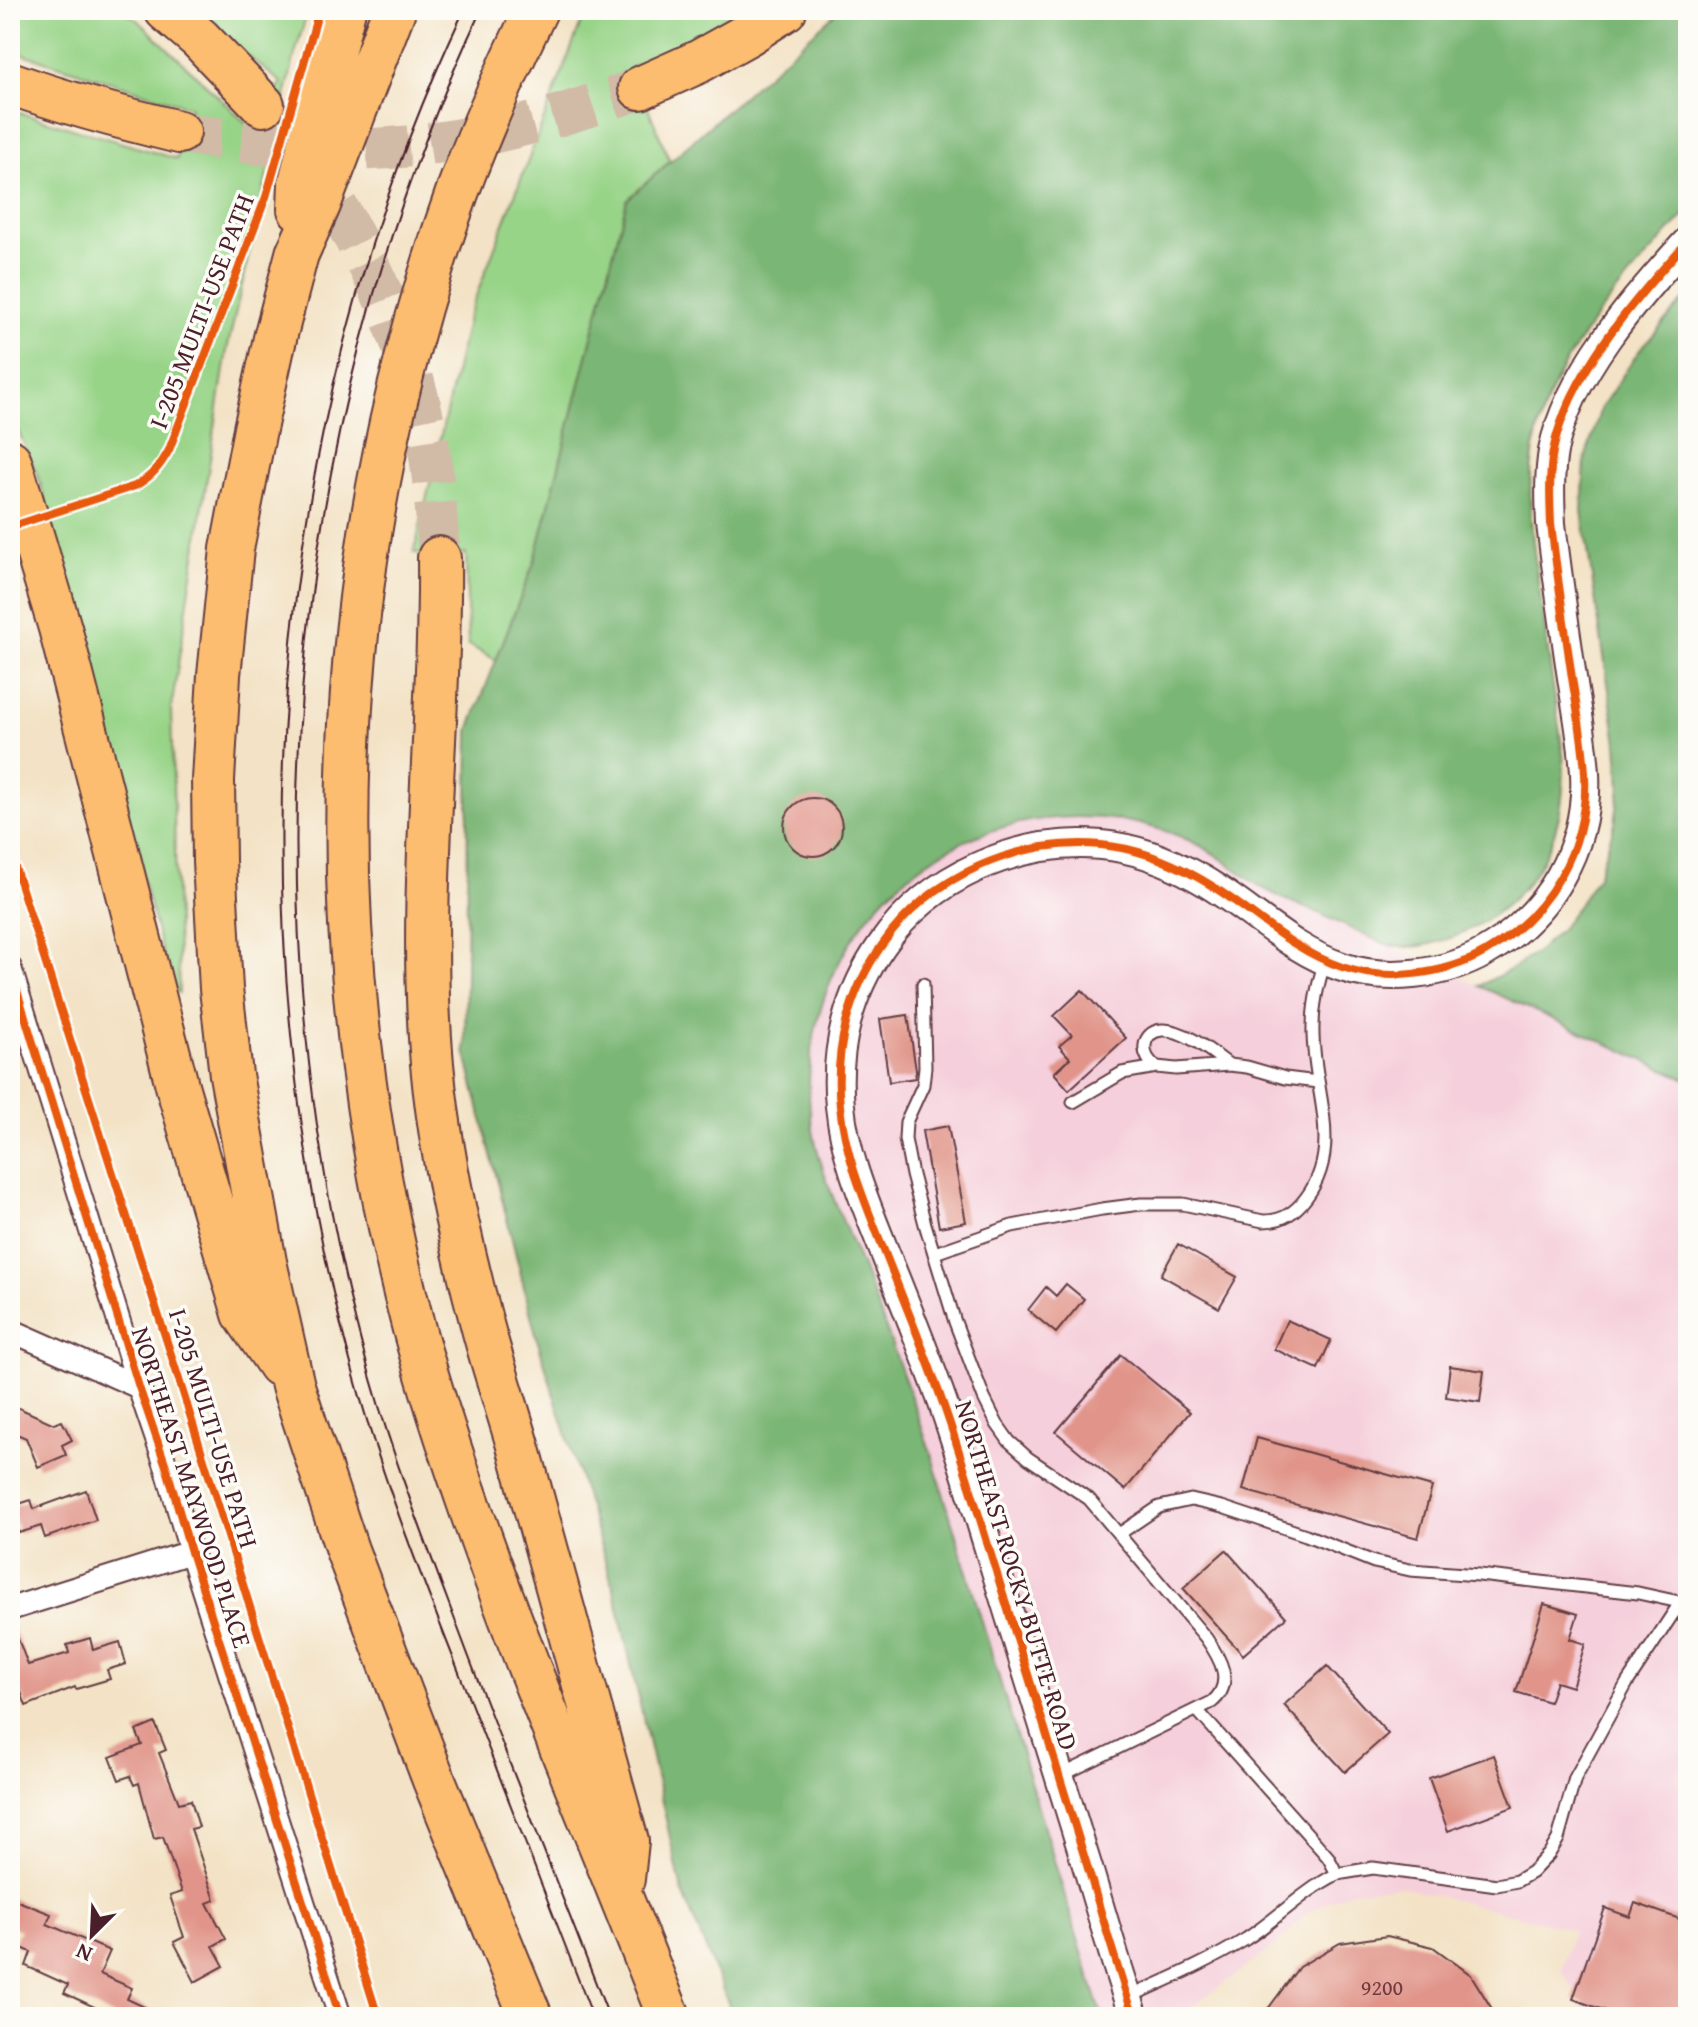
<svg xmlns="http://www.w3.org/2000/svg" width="1698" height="2027" viewBox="0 0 1698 2027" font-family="'Gentium Book Plus',serif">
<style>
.built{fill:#f5cfdb}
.green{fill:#98d488;stroke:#717a5a;stroke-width:2}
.forest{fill:#7ab674;stroke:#626a50;stroke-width:2}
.building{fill:#e1958a}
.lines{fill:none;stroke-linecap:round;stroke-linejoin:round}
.motorway-tunnel{stroke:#d1bba6;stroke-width:42;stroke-dasharray:42 21;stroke-linecap:butt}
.service-casing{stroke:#633c42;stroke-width:15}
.minor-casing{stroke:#633c42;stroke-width:26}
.tertiary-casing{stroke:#633c42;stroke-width:32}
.motorway-casing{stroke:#633c42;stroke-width:46}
.service{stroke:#fff;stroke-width:11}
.minor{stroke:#fff;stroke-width:22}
.tertiary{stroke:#fff;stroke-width:28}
.motorway{stroke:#fcbd6f;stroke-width:42}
.tram{stroke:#4a1f2b;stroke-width:2}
.cycleway-casing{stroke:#fdfcf7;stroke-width:13}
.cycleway{stroke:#e8590c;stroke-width:8}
.labels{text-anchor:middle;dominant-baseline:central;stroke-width:7;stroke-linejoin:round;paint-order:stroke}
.number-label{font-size:22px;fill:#703c43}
.street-label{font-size:26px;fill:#4a1f2b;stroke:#fdfcf7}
</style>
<rect width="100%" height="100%" fill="#fdfcf7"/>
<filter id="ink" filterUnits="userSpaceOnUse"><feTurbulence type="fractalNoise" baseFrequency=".0125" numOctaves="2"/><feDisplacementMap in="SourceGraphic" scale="16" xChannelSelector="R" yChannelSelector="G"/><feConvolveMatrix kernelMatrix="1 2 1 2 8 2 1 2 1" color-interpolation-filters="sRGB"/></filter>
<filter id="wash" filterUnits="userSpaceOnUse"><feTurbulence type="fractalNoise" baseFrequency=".006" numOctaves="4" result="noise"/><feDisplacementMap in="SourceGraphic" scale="32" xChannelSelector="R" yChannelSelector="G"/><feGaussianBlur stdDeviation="1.8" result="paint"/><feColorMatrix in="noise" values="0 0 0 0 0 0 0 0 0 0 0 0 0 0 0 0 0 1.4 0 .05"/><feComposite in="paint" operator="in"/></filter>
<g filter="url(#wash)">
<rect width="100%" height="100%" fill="#f3e2c5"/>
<path class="built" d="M1062 816H1087L1123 820 1169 832 1202 846 1233 865 1262 888 1688 1080V2017H1607L1586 2009 1561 1970 1573 1930 1400 1886 1352 1891 1308 1912 1275 1946 1178 2017H1103L930 1453 885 1325 820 1161 813 1129 809 1094 810 1054 817 1019 829 982 847 947 869 915 897 886 928 861 961 842 999 828 1037 819Z"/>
<path class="green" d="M10 10H121L138 20 246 123 282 83 189 10H308L295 54 227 350 171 710 179 993 171 987 40 481 10 412V110L177 159 190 107 10 50Z
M586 10H742L661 56 631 67 670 161 627 200 535 560 496 660 468 645 466 554 414 553 468 317Z"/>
<path class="forest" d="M839 10H1688V211C1639 266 1579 326 1550 394 1518 468 1532 539 1543 615 1549 661 1556 707 1563 753 1569 835 1535 901 1458 935 1438 943 1410 951 1389 945 1367 938 1345 925 1323 915 1302 906 1277 898 1258 885 1238 872 1221 856 1199 845 1100 796 975 812 894 888 839 941 809 1014 809 1090 809 1155 842 1216 865 1275 888 1332 909 1390 929 1448 945 1497 959 1547 974 1595 1002 1690 1031 1785 1060 1880 1074 1926 1087 1972 1103 2017H734L682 1891 614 1589 537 1339 465 1051 469 730 535 560 627 200Z
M1688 295V1080L1479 986 1512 969 1539 950 1562 928 1598 876 1615 823 1620 788 1617 743 1582 511 1585 460 1601 408 1639 351Z"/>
<g id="blocks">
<path class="building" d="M784 827a29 29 0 1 1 58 0a29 29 0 1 1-58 0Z
M1082 990 1126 1038 1069 1090 1054 1073 1070 1058 1059 1046 1072 1035 1054 1016Z
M908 1015 916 1071 915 1078 889 1082 880 1019Z
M948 1126 966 1222 939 1227 922 1131Z
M1178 1244 1237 1277 1219 1308 1161 1275Z
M1066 1284 1084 1299 1056 1333 1028 1310 1046 1287 1056 1296Z
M1287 1320 1331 1340 1318 1369 1274 1349Z
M1121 1355 1190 1412 1125 1490 1056 1432Z
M1450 1366 1484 1371 1480 1402 1446 1397Z
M10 1404 54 1424 62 1421 72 1440 62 1445 66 1455 38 1467 26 1438 10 1431Z
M1257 1438 1432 1487 1418 1538 1243 1490Z
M86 1490 96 1520 45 1538 41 1526 19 1533 10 1507 31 1500 34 1509Z
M1226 1550 1286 1617 1243 1655 1183 1588Z
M1544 1604 1578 1614 1570 1639 1585 1644 1572 1687 1556 1682 1549 1702 1516 1692Z
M10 1623H12L28 1665 69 1653 67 1645 90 1638 93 1650 120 1642 126 1664 107 1670 110 1679 76 1689 75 1687 26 1706 16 1678 10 1681Z
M1327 1666 1388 1734 1345 1772 1284 1705Z
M155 1723 166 1750 159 1753 179 1803 191 1800 199 1827 191 1829 215 1900 207 1903 226 1939 213 1946 224 1966 195 1982 174 1942 184 1937 170 1896 182 1892 163 1837 154 1839 139 1783 134 1785 130 1776 119 1780 110 1757 142 1745 136 1731Z
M1494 1755 1513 1807 1448 1831 1429 1778Z
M10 1898 51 1914 47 1924 110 1951 100 1974 132 1988 127 1999 166 2017H116L64 1993 68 1985 26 1966 31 1952 13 1944 20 1930 10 1926Z
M1635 1903 1688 1922V2017H1623L1573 1999 1605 1908 1630 1917Z
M1387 1936 1433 1947 1471 1975 1497 2017H1262L1299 1967 1340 1943Z"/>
</g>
</g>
<g filter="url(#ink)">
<use href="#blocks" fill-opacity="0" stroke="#633c42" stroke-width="2"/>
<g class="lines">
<path class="motorway-tunnel" d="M263 105C277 122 292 140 305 158 363 240 408 338 427 437 434 477 437 518 439 558
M179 132C219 139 259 145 300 148 417 157 531 129 640 88"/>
<g class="service-casing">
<path id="service" d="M923 984 925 1067 923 1085 906 1122 905 1139 912 1175 925 1224 955 1322 984 1398 997 1424 1009 1441 1028 1458 1089 1499 1206 1638C1220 1658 1235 1683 1212 1702L1060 1776
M1157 1067C1140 1058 1140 1032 1162 1030 1183 1028 1213 1053 1229 1065
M1073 1102 1122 1073 1157 1067 1176 1069 1229 1065 1247 1067 1285 1078 1318 1082
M935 1253 1012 1226 1102 1209 1141 1204H1183L1263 1221C1279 1221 1290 1216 1301 1204 1348 1151 1311 1089 1313 1027 1313 1004 1318 983 1325 961
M1119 1534 1159 1507 1191 1500 1222 1507 1306 1535 1374 1562 1410 1570 1479 1575 1638 1593 1684 1603
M1197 1710 1328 1857 1337 1874 1373 1868 1497 1885 1517 1881 1532 1872 1549 1854 1558 1839 1575 1778 1627 1683 1680 1603
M1129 1997C1169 1979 1209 1962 1246 1939 1278 1918 1303 1891 1337 1874"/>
</g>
<g class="minor-casing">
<path id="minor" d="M10 968 139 1387 167 1469 191 1552 340 2017
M10 1330 139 1387
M10 1609 191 1552"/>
</g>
<g class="tertiary-casing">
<path id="tertiary" d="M1134 2017C1118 1970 1104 1923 1090 1875 1059 1774 1027 1672 996 1571 980 1520 965 1468 948 1418 929 1361 905 1304 883 1248 865 1202 845 1156 840 1106 834 1049 849 992 882 945 930 876 1018 838 1101 845 1135 848 1167 860 1197 877 1247 904 1287 949 1342 967 1386 982 1445 975 1485 952 1549 915 1589 847 1585 773 1583 739 1576 705 1571 671 1564 622 1557 573 1551 524 1550 499 1549 475 1553 451 1568 375 1637 296 1688 241"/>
</g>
<g class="motorway-casing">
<path id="motorway" d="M166 10 200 39 263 105
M394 10 319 205 297 254 276 334 255 429 232 549 219 675 213 780 214 861 221 989 231 1075 265 1262 293 1386 347 1550 434 1780 531 2017
M536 10C507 70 480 130 457 193 325 564 314 948 414 1329 431 1393 452 1456 474 1519 533 1687 604 1851 669 2017
M10 83C65 103 121 118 179 132
M640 88 698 62 748 34 785 10
M299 209 300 182 344 10
M10 461 60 628 178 1089 244 1314 279 1365
M439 558C441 727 417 895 432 1064 440 1153 460 1242 483 1328 493 1366 506 1404 517 1442 554 1574 590 1708 627 1841L623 1879"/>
</g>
<use href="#service" class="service"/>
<use href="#minor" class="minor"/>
<use href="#tertiary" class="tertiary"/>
<use href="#motorway" class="motorway"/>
<path class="tram" d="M464 10C263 434 230 929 355 1379 383 1481 422 1578 460 1675 504 1789 549 1903 593 2017
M481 10C280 438 243 925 371 1379 396 1467 429 1551 461 1636 509 1764 560 1890 609 2017"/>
<g class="cycleway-casing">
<path id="cycleway" d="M10 527 135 486C151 477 160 467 169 450L266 197 319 10
M10 852 176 1370 378 2017
M10 968 139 1387 167 1469 191 1552 340 2017
M1134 2017C1118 1970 1104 1923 1090 1875 1059 1774 1027 1672 996 1571 980 1520 965 1468 948 1418 929 1361 905 1304 883 1248 865 1202 845 1156 840 1106 834 1049 849 992 882 945 930 876 1018 838 1101 845 1135 848 1167 860 1197 877 1247 904 1287 949 1342 967 1386 982 1445 975 1485 952 1549 915 1589 847 1585 773 1583 739 1576 705 1571 671 1564 622 1557 573 1551 524 1550 499 1549 475 1553 451 1568 375 1637 296 1688 241"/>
</g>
<use href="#cycleway" class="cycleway"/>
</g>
</g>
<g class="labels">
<g class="number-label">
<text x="1382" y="1987">9200</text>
</g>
<g class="street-label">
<text transform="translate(201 311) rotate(-69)">I-205 MULTI-USE PATH</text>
<text transform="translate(214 1428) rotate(73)">I-205 MULTI-USE PATH</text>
<text transform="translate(192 1487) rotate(72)">NORTHEAST MAYWOOD PLACE</text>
<text transform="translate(1017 1575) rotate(73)">NORTHEAST ROCKY BUTTE ROAD</text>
</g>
</g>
<rect width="1698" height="2027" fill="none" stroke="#fdfcf7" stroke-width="40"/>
<g transform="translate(92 1935) rotate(204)" stroke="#fdfcf7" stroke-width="6" paint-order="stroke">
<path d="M0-6L14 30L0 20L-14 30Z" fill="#4a1f2b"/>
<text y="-12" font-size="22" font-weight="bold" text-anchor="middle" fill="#4a1f2b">N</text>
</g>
</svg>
